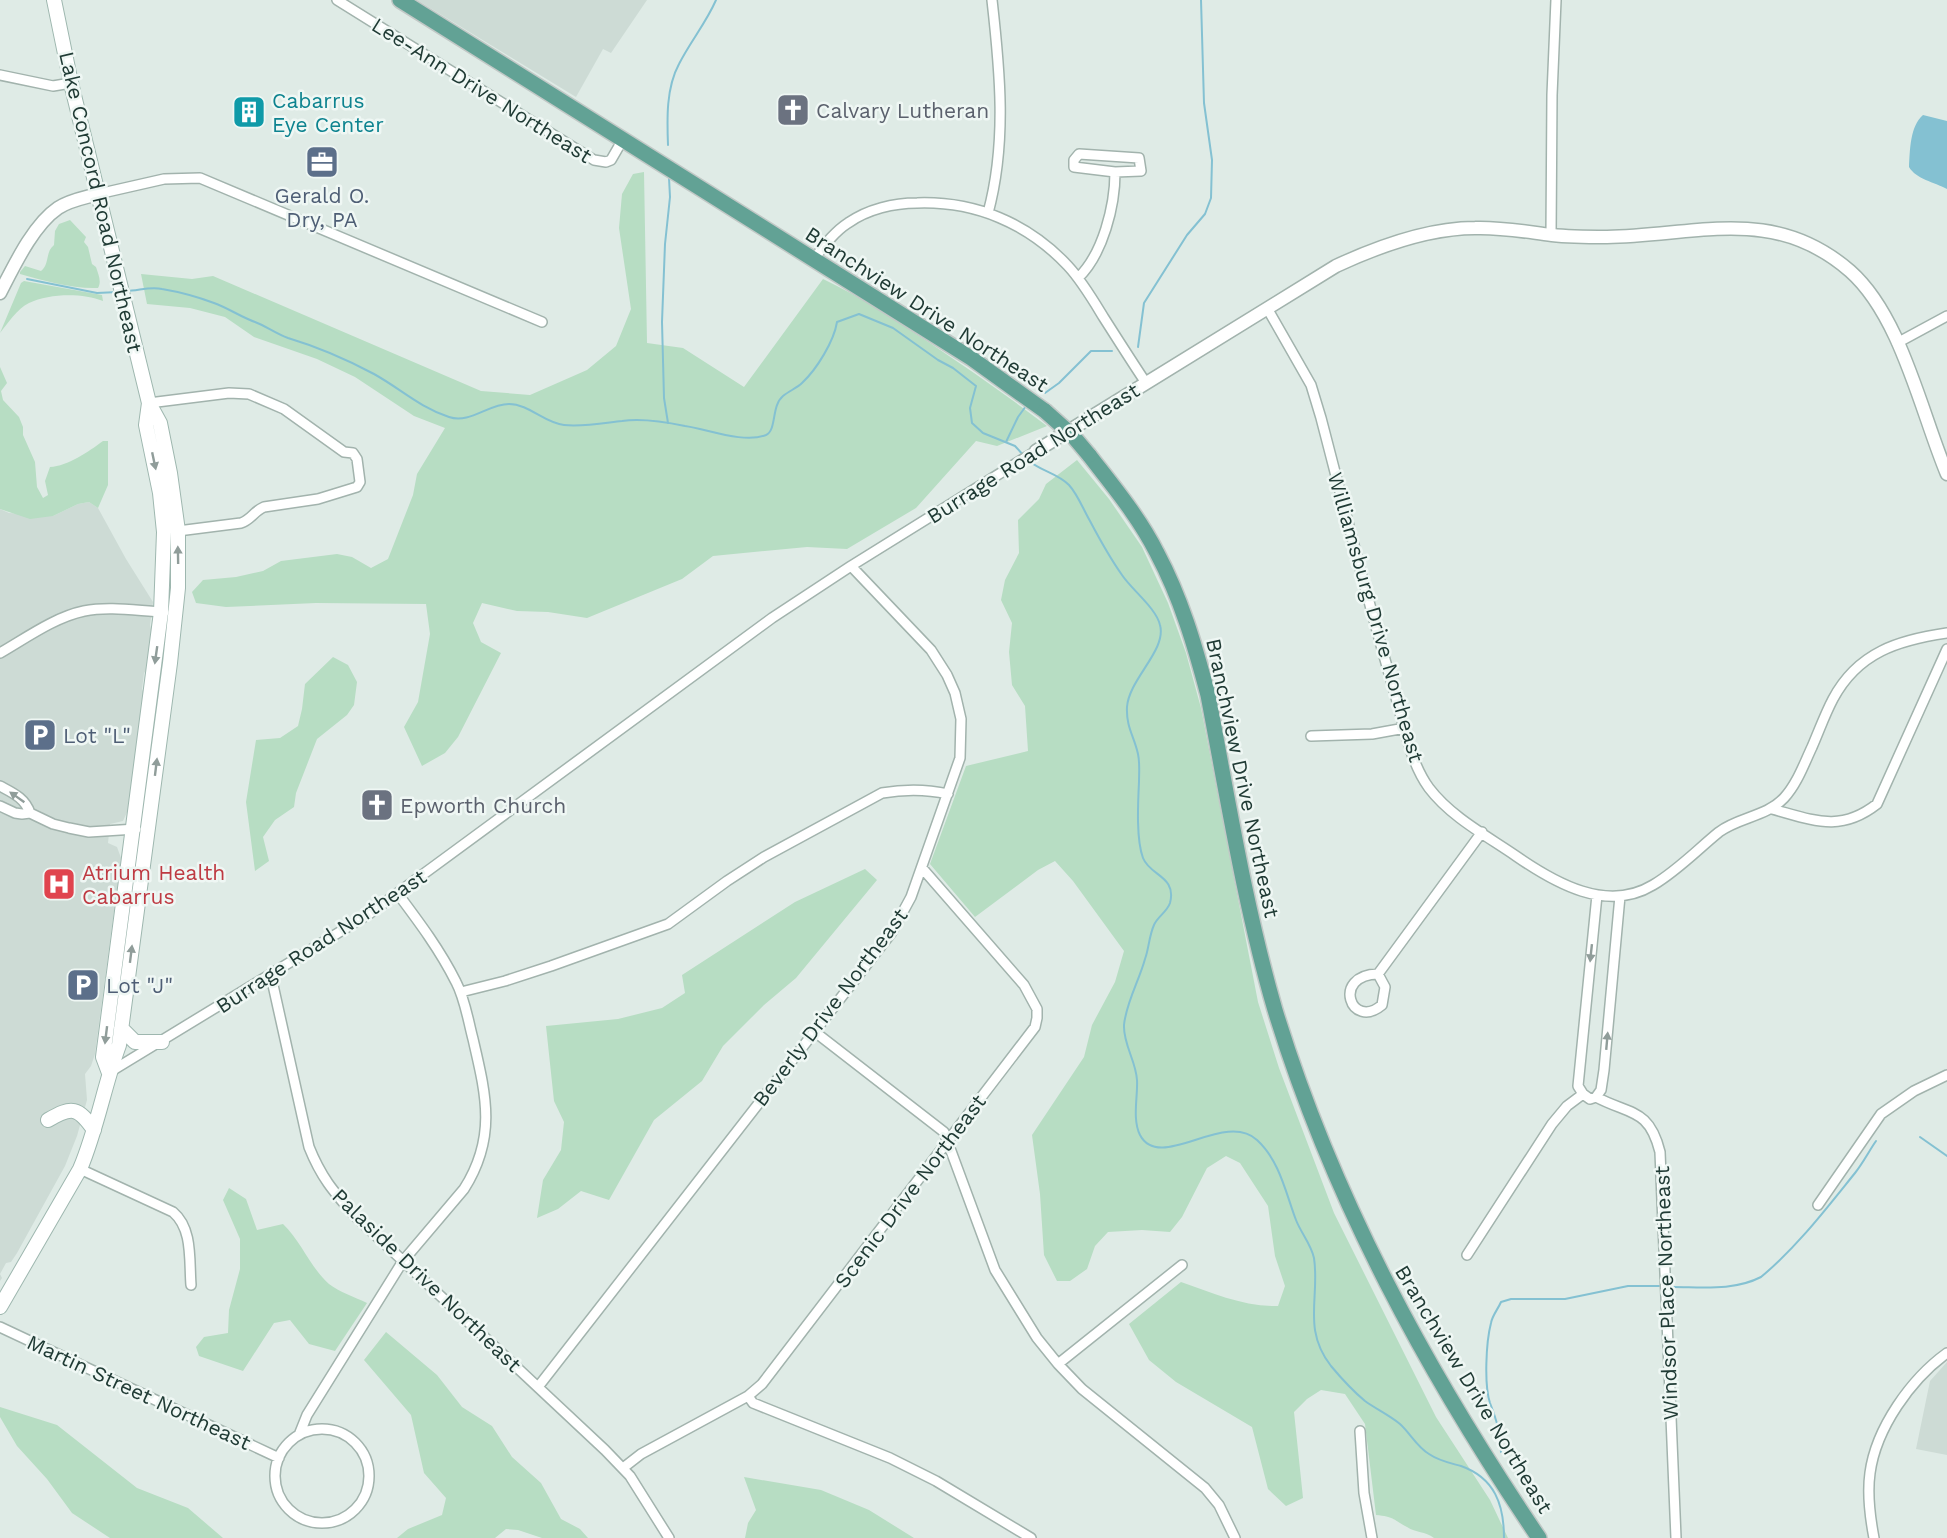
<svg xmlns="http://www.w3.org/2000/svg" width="1947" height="1538" viewBox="0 0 1947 1538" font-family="'Work Sans',sans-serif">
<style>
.built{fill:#cddbd5}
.green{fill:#b7ddc3}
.water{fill:#84c1d2}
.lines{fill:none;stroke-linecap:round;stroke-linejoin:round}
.stream{stroke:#84c1d2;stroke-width:2}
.minor-casing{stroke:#a2b3ad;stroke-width:12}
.tertiary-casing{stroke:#a2b3ad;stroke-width:15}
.secondary-casing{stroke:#9eb7af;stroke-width:16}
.primary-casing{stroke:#c1c8c6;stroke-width:18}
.minor{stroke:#fff;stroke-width:9}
.tertiary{stroke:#fff;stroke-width:12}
.secondary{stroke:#fff;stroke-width:14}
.primary{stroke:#62a295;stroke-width:15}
.primary-bridge-casing{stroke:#c1c8c6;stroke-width:18;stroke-linecap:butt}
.primary-bridge{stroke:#62a295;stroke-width:15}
.oneway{fill:#909d9a}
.labels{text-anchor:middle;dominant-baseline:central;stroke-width:5;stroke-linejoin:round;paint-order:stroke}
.street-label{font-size:21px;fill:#203b35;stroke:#eff7f4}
.culture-label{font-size:21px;fill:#0d838f;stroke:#eff7f4;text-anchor:start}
.worship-label{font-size:21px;fill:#5b616d;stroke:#eff7f4;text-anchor:start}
.service-label{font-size:21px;fill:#4e5e75;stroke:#eff7f4;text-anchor:start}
.health-label{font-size:21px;fill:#be3a42;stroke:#eff7f4;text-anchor:start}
</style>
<rect width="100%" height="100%" fill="#dfebe6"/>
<path class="built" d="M417 0H647L611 53 603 49 576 97Z
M89 502 98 508 126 559 153 602 150 625 152 633 147 669 144 673 142 689 144 693 128 810 123 821 110 824 108 843 117 847 121 858 95 1054 91 1066 85 1074 87 1100 77 1136 65 1166 17 1253 11 1262 6 1263 0 1274 2 1278 0 1281V509L9 513 53 516 78 504Z
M1947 1362V1455L1916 1449 1930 1381Z"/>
<path class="green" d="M644 172 647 343 683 348 744 387 823 279C861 297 895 320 930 343 970 370 1009 397 1047 426L997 446 976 441 916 508 847 549 807 547 713 556 682 579 587 618 548 612 517 611 482 603 473 623 481 642 501 653 458 737 445 753 422 766 404 727 418 702 430 634 426 604 316 603 226 607 196 603 192 592 203 580 236 577 263 571 281 561 337 554 352 557 371 568 388 559 413 495 417 474 445 428 414 416 355 377 317 359 254 337 225 317 190 308 147 304 141 274 192 279 213 276 481 391 530 395 587 370 616 346 631 309 619 228 622 194 633 174Z
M70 220 86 237 84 242 88 247 92 264 96 267C98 274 102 281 98 288 72 289 45 281 20 274V272L25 266 41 271C50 264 45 252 54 245L55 231 59 224Z
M24 281 102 295 103 301C83 293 50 293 29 303 17 309 8 323 0 333L21 283Z
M0 367 7 383 1 391 3 400 19 417 23 427V435L35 462 37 487 43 498 48 495 45 481 50 467C68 466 88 452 103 441H108V485L98 508 89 502 78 504 53 516 30 519 0 509Z
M1077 460 1109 499 1142 547 1168 603 1186 653 1201 708 1258 1002 1279 1068 1334 1213 1436 1417 1490 1500 1508 1538H1434C1425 1531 1416 1533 1407 1527 1392 1519 1395 1517 1376 1515L1365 1424 1345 1394 1321 1390 1307 1399 1294 1412 1303 1498 1286 1506 1268 1489 1252 1427 1176 1382 1149 1360 1129 1324 1181 1282C1213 1293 1244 1307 1278 1306L1285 1286 1275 1256 1268 1206 1240 1163 1226 1156 1207 1168 1182 1217 1170 1232 1142 1230 1108 1232 1095 1246 1087 1269 1070 1281H1057L1044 1255 1040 1194 1032 1135 1084 1057 1092 1025 1115 982 1124 951 1073 881 1055 861 1038 870 975 917 930 864 966 766 1028 751 1025 706 1012 685 1009 652 1012 623 1001 600 1005 580 1019 553 1018 520 1039 499 1046 484Z
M333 657 348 665 357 682 354 705 347 715 317 739 296 793 294 807 275 820 263 837 269 861 255 871 246 802 256 740 280 738 298 726 302 709 305 684Z
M865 869 877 880 796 978 764 1005 723 1046 702 1081 654 1120 609 1200 581 1191 558 1209 537 1218 543 1180 561 1150 564 1122 554 1101 546 1026 618 1019 662 1008 685 993 682 975 795 902Z
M229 1188 246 1199 257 1230 283 1224C301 1241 310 1267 329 1284 339 1292 355 1297 367 1303L335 1351 309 1344 290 1320 274 1323 243 1371 199 1356 196 1347 204 1337 228 1333 229 1310 240 1269V1239L223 1200Z
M386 1332 437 1375 462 1407 492 1426 512 1457 541 1483 561 1519 580 1529 588 1538H542L518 1530 506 1529 495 1538H397L408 1529 442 1515 446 1498 424 1473 411 1415 364 1360Z
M0 1407 57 1425 137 1488 188 1508 223 1538H110L72 1513 47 1479 17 1446 0 1417Z
M744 1477 821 1490 869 1510 914 1538H745L748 1523 756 1510Z"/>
<path class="water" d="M1923 115 1947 121V189C1934 182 1916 179 1909 167 1910 150 1910 126 1923 115Z"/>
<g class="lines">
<path class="stream" d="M668 145C667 119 666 88 679 64 690 42 706 23 716 0
M27 279 97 293 118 292
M126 291C138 291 150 286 162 289 180 292 198 297 214 303 228 308 241 317 255 322 266 326 276 334 288 338 318 347 346 359 374 374 401 389 419 407 449 417 470 424 488 404 509 404 529 404 544 423 564 425 583 427 604 423 622 421 642 418 666 422 685 426 707 429 744 444 766 435 777 430 771 406 783 396 789 391 797 388 802 383 817 369 834 341 837 322L859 314 893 328 938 360 953 368 976 386 970 408 972 423 983 433 1015 446 1024 456
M1138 347 1144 303 1187 235 1205 214 1211 198 1212 160 1204 103 1201 0
M1045 393 1059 383 1091 351H1112
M668 423 664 398 662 322 665 244 670 197 669 178
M1006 442 1018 417 1026 406
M1028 460C1040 471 1057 473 1069 485 1078 495 1083 509 1090 521 1100 540 1110 558 1122 575 1132 590 1156 608 1160 625 1167 650 1129 679 1127 707 1126 727 1134 736 1138 754 1140 763 1139 773 1139 782 1138 803 1136 839 1143 858 1150 876 1177 876 1170 903 1167 912 1157 917 1154 925 1149 936 1149 948 1145 959 1139 981 1126 1003 1124 1025 1123 1044 1136 1061 1137 1080 1138 1096 1132 1119 1140 1135 1160 1173 1224 1110 1257 1140 1280 1161 1286 1194 1296 1220 1301 1233 1311 1244 1314 1258 1320 1297 1302 1329 1331 1366 1341 1378 1353 1391 1365 1401 1376 1409 1389 1415 1400 1424 1410 1433 1417 1447 1429 1454 1439 1461 1450 1463 1461 1466 1495 1478 1504 1505 1504 1538
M1920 1137 1947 1156
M1673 1287C1702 1287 1734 1291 1761 1277 1797 1247 1826 1209 1855 1173 1863 1163 1869 1151 1876 1141
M1501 1452C1500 1432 1497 1421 1490 1403 1484 1385 1486 1342 1491 1323 1492 1316 1498 1309 1501 1302L1511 1299H1565L1628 1286H1659"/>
<g class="minor-casing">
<path id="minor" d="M337 0 594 160 606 162 611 160 622 141
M0 75 53 86 71 83
M1079 154 1139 158 1141 171 1115 172 1074 167V160Z
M98 194 164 179 200 178 542 322
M988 213C1007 143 1000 71 992 0
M1551 235 1552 95 1556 0
M814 259C824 246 834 232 848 223 868 209 894 203 917 203 975 201 1028 223 1068 266 1082 281 1093 300 1104 318 1118 340 1132 362 1146 383
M1078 278C1103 254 1115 206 1115 172
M1267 308 1311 385 1321 418C1345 510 1368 603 1395 694 1404 725 1410 762 1429 788 1451 817 1487 836 1516 856 1555 883 1607 913 1653 885 1677 871 1698 849 1719 832 1739 817 1766 817 1784 798 1797 784 1804 764 1812 747 1819 731 1825 714 1833 699 1858 652 1899 640 1947 633
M1897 343 1947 316
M149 403 229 393 249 394 284 409 344 452 353 453 357 459 360 482 357 487 318 499 264 507C254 511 251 520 241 523L178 531
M0 653C26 638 55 617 84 611 110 606 138 611 164 612
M1311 736 1372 734 1405 728
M0 786C13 793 25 798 30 813
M0 806 15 813 22 814 30 813 53 824 69 828 89 832 136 829
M1772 809C1813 820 1840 833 1877 804L1947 649
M1378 974 1385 987 1382 1005C1351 1031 1331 975 1378 974L1482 832
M271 976 309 1147C321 1177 333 1191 354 1215L605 1450 630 1476 669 1538
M461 992 505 981 551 966 668 924 727 881 764 857 882 793C905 789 926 789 948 794
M815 1032 944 1132 995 1270 1037 1338 1058 1364 1082 1389 1205 1488 1219 1505 1235 1538
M110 1072 369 914 772 618 851 566 1036 451
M1583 1094 1590 1099 1596 1097C1630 1115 1649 1108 1660 1152L1676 1538
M1583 1094 1578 1086 1597 895
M1596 1097 1601 1090 1604 1070 1620 896
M80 1169 173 1212C193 1229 189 1260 191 1285
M1818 1205 1881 1114 1914 1091 1947 1075
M1467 1255 1552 1124 1567 1106 1583 1094
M0 1327 279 1458
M1058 1364 1182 1265
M538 1387 892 932 911 897 960 758 961 719 955 693 947 675 931 650 851 566
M748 1396 753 1403 890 1458 936 1481 1031 1538
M275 1476a47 47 0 1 1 94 0a47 47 0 1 1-94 0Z
M1360 1431 1364 1493 1372 1538
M299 1435 307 1415 403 1261 464 1189C497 1137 486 1095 473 1039 468 1020 465 999 456 982 440 950 419 922 398 894
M623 1468 641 1454 748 1396 762 1384 1035 1027 1037 1018V1009L1024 985 922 868
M1874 1538C1870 1517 1867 1494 1870 1473 1876 1428 1911 1379 1947 1353"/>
</g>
<g class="tertiary-casing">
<path id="tertiary" d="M0 293C14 266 33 225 58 208 70 200 84 198 98 194
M1036 451 1336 266C1379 246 1428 228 1475 228 1501 227 1527 232 1552 235 1570 237 1589 237 1607 237 1696 236 1773 204 1850 271 1901 316 1921 412 1947 474"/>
</g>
<g class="secondary-casing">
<path id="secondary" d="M121 1028 135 1042H162
M109 1073 103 1057 161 612 164 532 160 493 146 425 149 403
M48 1120C72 1106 78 1107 94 1130
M0 1307 80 1169C97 1129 104 1086 119 1045L170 663 178 588V531L170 473 160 423 149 403 71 83 54 0"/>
</g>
<g class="primary-casing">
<path id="primary" d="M400 0 971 358 1045 411
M1089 455C1113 486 1139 517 1157 553 1181 598 1195 646 1208 695 1228 800 1245 907 1275 1010 1333 1200 1428 1374 1539 1538"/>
</g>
<use href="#minor" class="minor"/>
<use href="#tertiary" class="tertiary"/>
<use href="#secondary" class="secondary"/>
<use href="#primary" class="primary"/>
<g class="primary-bridge-casing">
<path id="primary-bridge" d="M1045 411 1073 436 1089 455"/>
</g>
<use href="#primary-bridge" class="primary-bridge"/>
</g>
<defs><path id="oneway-solid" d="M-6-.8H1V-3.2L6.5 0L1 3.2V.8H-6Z" transform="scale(1.5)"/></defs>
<g class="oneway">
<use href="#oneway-solid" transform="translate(154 461) rotate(78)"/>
<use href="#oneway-solid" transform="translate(178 555) rotate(-91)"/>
<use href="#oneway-solid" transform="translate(156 655) rotate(98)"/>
<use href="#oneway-solid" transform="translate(156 767) rotate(-83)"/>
<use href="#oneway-solid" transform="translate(17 797) rotate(-145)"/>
<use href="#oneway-solid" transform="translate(1591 953) rotate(96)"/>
<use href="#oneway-solid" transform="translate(131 954) rotate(-83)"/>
<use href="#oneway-solid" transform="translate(106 1035) rotate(97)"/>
<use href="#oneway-solid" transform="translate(1607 1041) rotate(-85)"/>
</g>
<defs>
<g id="church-square" transform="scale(1.725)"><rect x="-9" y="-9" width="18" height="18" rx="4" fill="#6b7280" stroke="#eff7f4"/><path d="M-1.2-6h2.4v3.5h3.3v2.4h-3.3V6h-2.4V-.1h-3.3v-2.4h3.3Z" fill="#fff"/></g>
<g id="building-square" transform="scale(1.725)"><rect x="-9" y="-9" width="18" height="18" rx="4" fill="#0f9aa8" stroke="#eff7f4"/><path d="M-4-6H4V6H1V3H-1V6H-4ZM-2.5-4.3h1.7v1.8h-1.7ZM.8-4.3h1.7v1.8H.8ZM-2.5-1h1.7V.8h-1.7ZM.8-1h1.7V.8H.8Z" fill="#fff"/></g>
<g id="office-square" transform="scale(1.725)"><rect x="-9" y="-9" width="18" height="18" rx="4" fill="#5c6f8a" stroke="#eff7f4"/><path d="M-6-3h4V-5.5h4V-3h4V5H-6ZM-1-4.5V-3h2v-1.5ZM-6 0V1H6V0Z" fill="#fff"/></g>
<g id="parking-square" transform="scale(1.725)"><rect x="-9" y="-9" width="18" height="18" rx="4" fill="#5c6f8a" stroke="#eff7f4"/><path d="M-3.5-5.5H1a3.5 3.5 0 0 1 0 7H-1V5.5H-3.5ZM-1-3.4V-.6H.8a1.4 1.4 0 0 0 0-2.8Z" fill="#fff"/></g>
<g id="hospital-square" transform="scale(1.725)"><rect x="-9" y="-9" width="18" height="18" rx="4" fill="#e0444e" stroke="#eff7f4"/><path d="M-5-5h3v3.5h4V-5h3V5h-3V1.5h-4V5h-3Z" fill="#fff"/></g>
</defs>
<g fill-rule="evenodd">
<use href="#church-square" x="793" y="110"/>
<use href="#building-square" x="249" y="112"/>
<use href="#office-square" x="322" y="162"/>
<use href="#parking-square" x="40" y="735"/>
<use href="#church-square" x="377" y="805"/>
<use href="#hospital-square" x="59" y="884"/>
<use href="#parking-square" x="83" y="985"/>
</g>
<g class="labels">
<g class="street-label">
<text transform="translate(482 90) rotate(32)">Lee-Ann Drive Northeast</text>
<text transform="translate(101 202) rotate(77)">Lake Concord Road Northeast</text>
<text transform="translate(927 309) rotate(33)">Branchview Drive Northeast</text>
<text transform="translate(1033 453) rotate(-32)">Burrage Road Northeast</text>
<text transform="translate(1376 617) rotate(74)">Williamsburg Drive Northeast</text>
<text transform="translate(1243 778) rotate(78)">Branchview Drive Northeast</text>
<text transform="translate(321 941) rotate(-33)">Burrage Road Northeast</text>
<text transform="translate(830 1007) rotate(-53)">Beverly Drive Northeast</text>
<text transform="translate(910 1191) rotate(-53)">Scenic Drive Northeast</text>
<text transform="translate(427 1280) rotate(44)">Palaside Drive Northeast</text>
<text transform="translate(1666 1293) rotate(-92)">Windsor Place Northeast</text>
<text transform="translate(1474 1389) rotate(59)">Branchview Drive Northeast</text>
<text transform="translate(139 1392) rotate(25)">Martin Street Northeast</text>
</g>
<g class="culture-label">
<text x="272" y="100">Cabarrus<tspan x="272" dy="24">Eye Center</tspan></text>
</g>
<g class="worship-label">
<text x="816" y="110">Calvary Lutheran</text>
<text x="400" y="805">Epworth Church</text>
</g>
<g class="service-label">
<text x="322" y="195" text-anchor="middle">Gerald O.<tspan x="322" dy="24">Dry, PA</tspan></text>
<text x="63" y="735">Lot "L"</text>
<text x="106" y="985">Lot "J"</text>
</g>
<g class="health-label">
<text x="82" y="872">Atrium Health<tspan x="82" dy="24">Cabarrus</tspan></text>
</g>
</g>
</svg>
